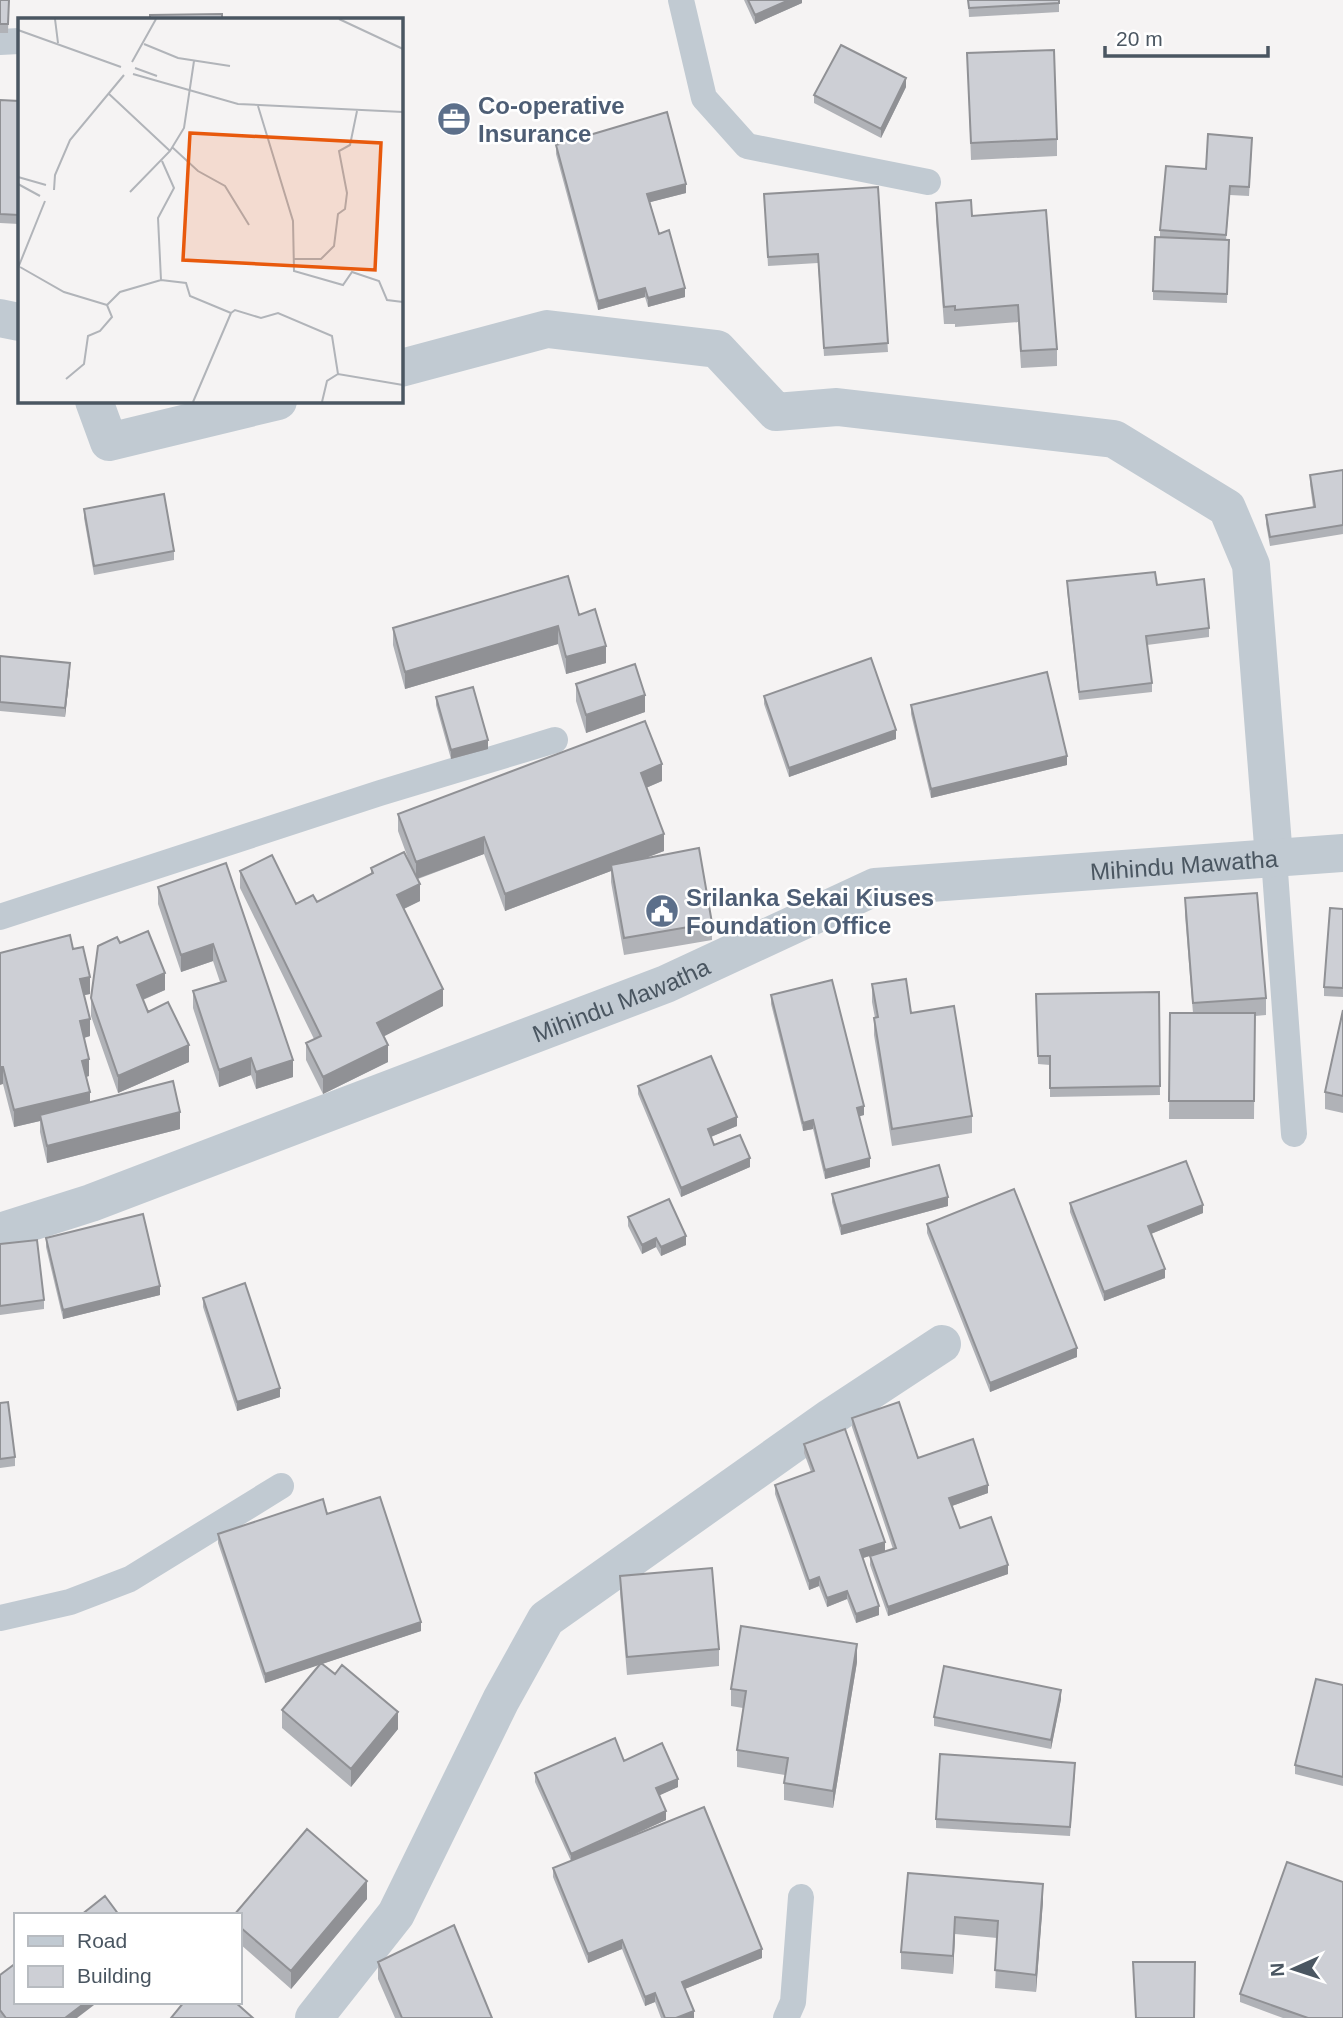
<svg xmlns="http://www.w3.org/2000/svg" width="1343" height="2018" viewBox="0 0 1343 2018" font-family="Arial,sans-serif">
<style>
.lines{fill:none;stroke-linecap:round;stroke-linejoin:round}
.lane{stroke:#c1cad2;stroke-width:26}
.street{stroke:#c1cad2;stroke-width:38}
.wall{fill:#b0b2b7}
.shaded-wall{fill:#909195}
.building{fill:#cdcfd5;stroke:#909195;stroke-width:2}
.labels{text-anchor:middle;dominant-baseline:central;stroke-width:5;stroke-linejoin:round;paint-order:stroke}
.service-label{font-size:24px;font-weight:bold;fill:#4e5e75;stroke:#fff;text-anchor:start}
.street-label{font-size:24px;fill:#4a5661;stroke:#fff}
.inset-road{fill:none;stroke:#b1b4b9;stroke-width:2}
.view{fill:#e8590c;fill-opacity:0.15;stroke:#e8590c;stroke-width:3.5}
.inset-edge{fill:none;stroke:#4a5661;stroke-width:3.5}
</style>
<rect width="100%" height="100%" fill="#f5f3f3"/>
<g class="lines">
<path class="lane" d="M681 0 704 98 747 146 928 182
M0 42 19 41
M1274 858 1294 1134
M0 917 380 793 555 740
M0 1618 70 1602 130 1579 281 1486
M786 2018 793 2002 801 1897"/>
<g class="street">
<path d="M0 318 19 322"/>
<path d="M401 368 547 329 717 349 776 412 837 407 1114 439 1227 508 1251 565 1274 858"/>
<path d="M94 401 109 442 278 401"/>
<path id="s1" d="M0 1232 91 1203 666 984 875 887 1343 853"/>
<path d="M314 2018 396 1914 501 1700 546 1619 831 1417 942 1344"/>
</g>
</g>
<path class="wall" d="M0 0H9L8 33H0Z
M744 0H802V3L755 24Z
M968 0H1059V12L969 17Z
M967 53 1057 139V156L971 160Z
M906 87 881 138 814 103V95Z
M0 100 19 101V224L0 223Z
M556 145 686 193 650 202 659 234 685 297 648 307 645 297 598 310 556 154Z
M1252 147 1249 196 1230 195 1226 240H1229L1227 303 1153 300V291L1160 237V230L1206 169Z
M878 187 888 352 824 356 818 263 768 266 764 194Z
M936 203 972 216 1057 349V366L1021 368 1018 322 955 327V324H944L936 220Z
M1343 470V534L1270 546 1266 524V515L1313 507 1310 484V475Z
M84 509 174 551V560L94 575 84 518Z
M1067 581 1157 585 1209 628V637L1147 645 1152 683V692L1079 700 1067 590Z
M579 615 606 663 566 674 558 644 405 689 393 645V628Z
M0 656 70 672 65 717 0 711Z
M576 684 645 712 586 733 576 701Z
M764 696 896 739 789 777 764 704Z
M436 697 488 749 451 759 436 705Z
M911 705 1067 765 931 798 911 714Z
M662 781 646 788 664 851 645 858 712 923V940L624 955 611 882V871L505 911 484 854 418 879 420 901 404 909 443 1006 383 1036 388 1062 323 1094 306 1060V1043L314 1039 240 888V871L296 904 317 902 371 875V868L409 861 398 831V814Z
M226 863 293 1077 256 1089 251 1075 219 1087 193 1008V991L220 982 213 961 181 972 158 904V887Z
M1185 898 1266 998V1015L1255 1016 1254 1119H1169L1170 1013H1193L1185 915Z
M1343 909V997L1324 996V987Z
M120 943 165 990 143 1000 148 1012 189 1062 118 1093 91 1016V998Z
M73 949 90 994 84 995 90 1036 84 1038 89 1076 86 1077 90 1102 180 1129 47 1163 40 1132V1121L14 1127 3 1084 0 953Z
M872 984 911 1013 972 1116V1133L892 1146 874 1035V1018H875L872 1002Z
M1159 992 1160 1095 1050 1097V1065L1038 1064 1036 994Z
M771 995 864 1115 859 1116 870 1167 825 1179 813 1129 803 1131 771 1004Z
M1343 1010V1113L1325 1109V1092Z
M638 1086 737 1126 711 1137 714 1145 750 1167 681 1197 638 1094Z
M832 1194 948 1206 841 1235 832 1202Z
M1070 1203 1203 1213 1151 1234 1165 1278 1104 1301 1070 1212Z
M628 1217 686 1245 661 1256 656 1247 642 1254 628 1226Z
M927 1224 1077 1357 990 1392 927 1233Z
M46 1238 160 1295 63 1319 46 1247Z
M0 1244 44 1300V1309L0 1315Z
M203 1298 280 1397 237 1411 203 1307Z
M0 1403 15 1457V1466L0 1468Z
M852 1418 918 1458 988 1493 952 1506 960 1528 1008 1574 888 1616 870 1565V1556L893 1549 852 1427Z
M804 1444 885 1551 863 1558 879 1615 856 1623 847 1599 827 1607 819 1586 809 1590 775 1494V1485L811 1472 804 1453Z
M327 1514 421 1631 322 1664 398 1729 351 1787 282 1728V1710L320 1664 265 1683 218 1543V1534Z
M620 1576 719 1649V1666L627 1675 620 1593Z
M857 1662 833 1808 784 1800V1783L785 1775 737 1767V1750L743 1708 731 1706V1689Z
M1343 1685V1786L1295 1774V1765Z
M1061 1699 1051 1749 934 1726V1717Z
M624 1761 678 1787 659 1795 666 1820 616 1843 762 1958 685 1989 694 2018H661L655 2002 645 2006 622 1949 588 1963 553 1877V1868L571 1861 535 1782V1773Z
M1075 1772 1070 1836 936 1828V1819Z
M908 1873 1043 1901 1036 1992 995 1988 997 1938 955 1934 953 1974 901 1969V1952Z
M367 1899 291 1989 240 1944V1915Z
M378 1962 492 2018H395L378 1979Z
M0 1975 77 2018H0Z
M1240 1994 1343 2018H1283L1240 2002Z"/>
<path class="shaded-wall" d="M789 0H802V3L755 24V15Z
M906 78V87L881 138V129Z
M686 184V193L647 203V194Z
M645 288V297L598 310V301Z
M685 288V297L648 307V298Z
M558 626V644L405 689V672Z
M606 646V663L566 674V657Z
M70 663V672L65 717V708Z
M645 695V712L586 733V715Z
M896 730V739L789 777V768Z
M488 740V749L451 759V750Z
M1067 756V765L931 798V789Z
M662 764V781L641 790V773Z
M664 834V851L612 871 611 865V871L505 911V894Z
M484 837V854L416 879V862Z
M420 884V901L397 912V895Z
M213 944V961L181 972V955Z
M165 973V990L137 1002V985Z
M90 977V994L80 996V979Z
M443 989V1006L377 1040V1023Z
M90 1019V1036L80 1039V1021Z
M189 1045V1062L118 1093V1076Z
M388 1045V1062L323 1094V1077Z
M251 1058V1075L219 1087V1070Z
M89 1059V1076L82 1078V1061Z
M293 1060V1077L256 1089V1072Z
M0 1067H3V1084L0 1085Z
M90 1092V1109L40 1115V1121L14 1127V1110Z
M864 1106V1115L857 1117V1108Z
M180 1112V1129L47 1163V1146Z
M737 1117V1126L708 1138V1129Z
M813 1120V1129L803 1131V1123Z
M750 1158V1167L681 1197V1188Z
M870 1158V1167L825 1179V1170Z
M948 1197V1206L841 1235V1226Z
M1203 1205V1213L1148 1235V1226Z
M686 1236V1245L661 1256V1247Z
M656 1238V1247L642 1254V1245Z
M1165 1269V1278L1104 1301V1292Z
M160 1286V1295L63 1319V1310Z
M1077 1348V1357L990 1392V1383Z
M280 1388V1397L237 1411V1402Z
M988 1485V1493L949 1507V1498Z
M885 1542V1551L860 1559V1550Z
M1008 1565V1574L888 1616V1607Z
M819 1577V1586L809 1590V1581Z
M847 1591V1599L827 1607V1598Z
M879 1606V1615L856 1623V1614Z
M421 1622V1631L265 1683V1674Z
M857 1644V1662L833 1808V1791Z
M1061 1690V1699L1051 1749V1740Z
M398 1712V1729L351 1787V1769Z
M678 1779V1787L656 1797V1788Z
M666 1811V1820L571 1863V1854Z
M367 1881V1899L291 1989V1971Z
M1043 1884V1901L1036 1992V1975Z
M955 1917V1934L953 1974V1956Z
M622 1940V1949L588 1963V1954Z
M762 1949V1958L682 1990V1982Z
M655 1993V2002L645 2006V1997Z
M86 2002H98L77 2018H65Z
M694 2011V2018H676Z"/>
<path class="building" d="M0 0H9L8 24H0Z
M748 0H789L755 15Z
M968 0H1059V3L969 8Z
M222 14V19H150V15Z
M841 45 906 78 881 129 814 95Z
M1054 50 1057 139 971 143 967 53Z
M0 100 19 101V215L0 214Z
M667 112 686 184 647 194 659 234 669 230 685 288 648 298 645 288 598 301 556 145Z
M1208 134 1252 138 1249 187 1230 186 1226 235 1160 230 1166 166 1206 169Z
M878 187 888 343 824 348 818 254 768 257 764 194Z
M971 200 972 216 1046 210 1057 349 1021 351 1018 305 955 310V306L944 307 936 203Z
M1155 237 1229 240 1227 294 1153 291Z
M1343 470V525L1270 537 1266 515 1315 507 1310 475Z
M164 494 174 551 94 566 84 509Z
M1155 572 1157 585 1204 579 1209 628 1146 636 1152 683 1079 692 1067 581Z
M568 576 579 615 595 609 606 646 566 657 558 626 405 672 393 628Z
M0 656 70 663 65 708 0 702Z
M871 658 896 730 789 768 764 696Z
M635 664 645 695 586 715 576 684Z
M1047 672 1067 756 931 789 911 705Z
M473 687 488 740 451 750 436 697Z
M645 721 662 764 641 773 664 834 505 894 484 837 416 862 398 814Z
M699 848 712 923 624 938 611 865Z
M404 852 420 884 397 895 443 989 377 1023 388 1045 323 1077 306 1043 321 1036 240 871 272 855 296 904 313 895 317 902 373 873 371 868Z
M226 863 293 1060 256 1072 251 1058 219 1070 193 991 226 981 213 944 181 955 158 887Z
M1257 893 1266 998 1193 1003 1185 898Z
M1330 908 1343 909V988L1324 987Z
M148 931 165 973 137 985 148 1012 168 1002 189 1045 118 1076 91 998 98 946 117 937 120 943Z
M70 935 73 949 83 947 90 977 80 979 90 1019 80 1021 89 1059 82 1061 90 1092 14 1110 3 1067H0V953Z
M906 979 911 1013 954 1006 972 1116 892 1129 874 1018 878 1017 872 984Z
M832 980 864 1106 857 1108 870 1158 825 1170 813 1120 803 1123 771 995Z
M1159 992 1160 1086 1050 1088V1056H1038L1036 994Z
M1343 1010V1096L1325 1092Z
M1170 1013H1255L1254 1101H1169Z
M711 1056 737 1117 708 1129 714 1145 740 1135 750 1158 681 1188 638 1086Z
M173 1081 180 1112 47 1146 40 1115Z
M1186 1161 1203 1205 1148 1226 1165 1269 1104 1292 1070 1203Z
M939 1165 948 1197 841 1226 832 1194Z
M1014 1189 1077 1348 990 1383 927 1224Z
M669 1199 686 1236 661 1247 656 1238 642 1245 628 1217Z
M143 1214 160 1286 63 1310 46 1238Z
M37 1240 44 1300 0 1306V1244Z
M245 1283 280 1388 237 1402 203 1298Z
M8 1402 15 1457 0 1459V1403Z
M899 1402 918 1458 973 1439 988 1485 949 1498 960 1528 991 1517 1008 1565 888 1607 870 1556 896 1548 852 1418Z
M845 1429 885 1542 860 1550 879 1606 856 1614 847 1591 827 1598 819 1577 809 1581 775 1485 814 1471 804 1444Z
M380 1497 421 1622 265 1674 218 1534 323 1499 327 1514Z
M712 1568 719 1649 627 1657 620 1576Z
M741 1626 857 1644 833 1791 784 1783 788 1758 737 1750 746 1691 731 1689Z
M321 1663 335 1674 342 1665 398 1712 351 1769 282 1710Z
M944 1666 1061 1690 1051 1740 934 1717Z
M1316 1679 1343 1685V1777L1295 1765Z
M615 1738 624 1761 662 1743 678 1779 656 1788 666 1811 571 1854 535 1773Z
M940 1754 1075 1763 1070 1827 936 1819Z
M704 1807 762 1949 682 1982 694 2011 676 2018H665L655 1993 645 1997 622 1940 588 1954 553 1868Z
M307 1829 367 1881 291 1971 240 1927V1915H234Z
M1287 1862 1343 1882V2018H1308L1240 1994Z
M908 1873 1043 1884 1036 1975 995 1970 998 1921 955 1917 953 1956 901 1952Z
M105 1896 119 1915H81Z
M454 1925 492 2018H402L378 1962Z
M1133 1962H1195L1194 2018H1136Z
M16 1963V2002H86L65 2018H6L0 2010V1975Z
M184 2002H235L253 2018H171Z"/>
<defs>
<g id="office-disc" transform="scale(1.75)"><circle r="9.5" fill="#5c6f8a" stroke="#fff"/><path d="M-6-3h4V-5.5h4V-3h4V5H-6ZM-1-4.5V-3h2v-1.5ZM-6 0V1H6V0Z" fill="#fff"/></g>
<g id="civic-disc" transform="scale(1.75)"><circle r="9.5" fill="#5c6f8a" stroke="#fff"/><path d="M-.6-6.5H3V-4.5H.6V-3L4-1V1h2V6H-6V1h2V-1L-.6-3ZM-1.2 2.5V6h2.4V2.5Z" fill="#fff"/></g>
</defs>
<g fill-rule="evenodd">
<use href="#office-disc" x="454" y="119"/>
<use href="#civic-disc" x="662" y="911"/>
</g>
<g class="labels">
<g class="service-label">
<text x="478" y="105">Co-operative<tspan x="478" dy="28">Insurance</tspan></text>
<text x="686" y="897">Srilanka Sekai Kiuses<tspan x="686" dy="28">Foundation Office</tspan></text>
</g>
<g class="street-label">
<text stroke="none"><textPath href="#s1" startOffset="1251">Mihindu Mawatha</textPath></text>
<text stroke="none"><textPath href="#s1" startOffset="663">Mihindu Mawatha</textPath></text>
</g>
</g>
<g transform="translate(18 18)">
<rect width="385" height="385" fill="#f5f3f3"/>
<path class="inset-road" d="M37 1 40 25M321 1 385 31M0 12 103 49M126 26 160 40 212 48M114 44 138 1M117 50 139 58M115 56 220 86 385 94M90 75 152 133M240 88 275 203 276 253 325 267 334 254 361 263 369 282 385 284M154 129 180 153 207 168 231 207M0 159 28 167M0 166 22 178M36 172 37 157 52 122 106 57M112 174 152 133 166 110 176 43M276 241H303L316 228 320 196 327 191 329 175 321 133 332 127 339 93M2 249 46 274 89 287M0 250 27 183M143 262 140 200 156 170 144 143M89 287 102 274 143 262 168 265 172 278 213 295M213 295 217 292 243 300 260 295 314 318 320 356M48 361 66 346 70 318 82 313 94 299 89 287M175 384 213 295M304 384 309 363 320 356 385 367"/>
<path class="view" d="M172 115 363 125 357 252 165 242Z"/>
<rect width="385" height="385" class="inset-edge"/>
</g>
<rect x="14" y="1913" width="228" height="91" fill="#ffffff" stroke="#b7bbc0" stroke-width="2"/>
<rect x="28" y="1936" width="35" height="10" fill="#c1cad2" stroke="#b7bbc0" stroke-width="2"/>
<text x="77" y="1948" font-size="21" fill="#4a5661">Road</text>
<rect x="28" y="1966" width="35" height="21" fill="#cdcfd5" stroke="#b7bbc0" stroke-width="2"/>
<text x="77" y="1983" font-size="21" fill="#4a5661">Building</text>
<g transform="translate(1294 1969) rotate(267)" stroke="#ffffff" stroke-width="5" paint-order="stroke">
<path d="M0-5L12 26L0 18L-12 26Z" fill="#4a5661"/>
<text y="-10" font-size="19" font-weight="bold" text-anchor="middle" fill="#4a5661">N</text>
</g>
<path d="M1105 46v10h163v-10" fill="none" stroke="#4a5661" stroke-width="3.5"/>
<text x="1116" y="46" font-size="21" fill="#4a5661" stroke="#ffffff" stroke-width="5" paint-order="stroke">20 m</text>
</svg>
